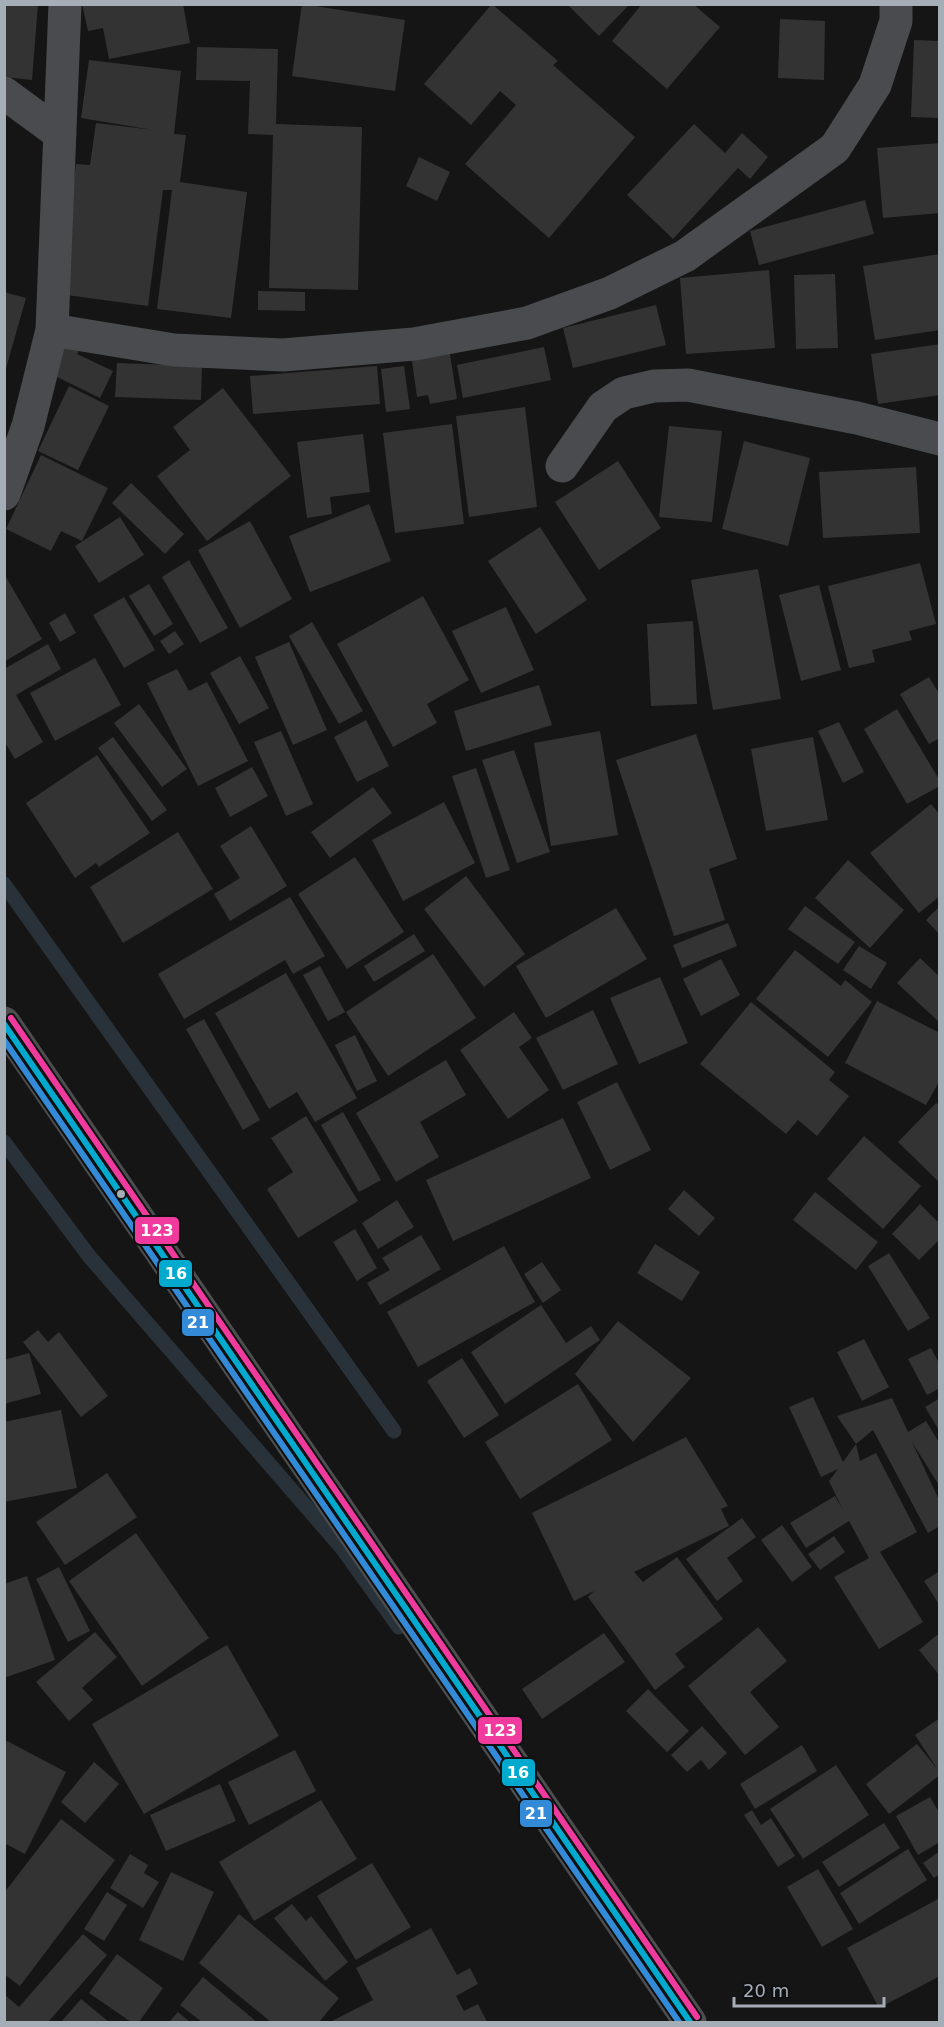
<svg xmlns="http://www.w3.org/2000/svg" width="944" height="2027" viewBox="0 0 944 2027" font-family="'DejaVu Sans',sans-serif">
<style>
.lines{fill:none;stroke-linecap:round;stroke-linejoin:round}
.stream{stroke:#283238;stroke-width:15}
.building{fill:#333334}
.minor{stroke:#494b4e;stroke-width:33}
.major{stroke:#4c4e50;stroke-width:33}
.bus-1-casing{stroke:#0f1011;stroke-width:10}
.bus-2-casing{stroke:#0f1011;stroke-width:10}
.bus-3-casing{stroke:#0f1011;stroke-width:10}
.bus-1{stroke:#00a9ce;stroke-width:6}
.bus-2{stroke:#338bd7;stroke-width:6}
.bus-3{stroke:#f13a9d;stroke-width:6}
.bus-dot{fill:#a5adb7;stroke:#0f1011;stroke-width:2}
.line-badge{stroke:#0f1011;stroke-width:2}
.badge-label{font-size:16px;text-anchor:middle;font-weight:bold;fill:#fff}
</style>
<rect width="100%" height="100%" fill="#151515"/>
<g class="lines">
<path class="stream" d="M4 884 394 1431
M4 1142 89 1256 342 1548 399 1627"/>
</g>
<path class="building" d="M5 4H38L32 80 5 77Z
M82 4H183L190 43 109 59 103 28 88 31Z
M302 4 405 20 395 91 292 76Z
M492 4 558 61 553 65 635 137 549 238 465 164 516 105 500 91 471 125 424 84Z
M567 4H630L599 36Z
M642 4H693L720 27 667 89 612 41Z
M780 19 825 21 824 80 778 78Z
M914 40 940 41V118L911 117Z
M197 47 278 49 276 124 362 127 358 290 269 288 273 135 248 134 250 81 196 80Z
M89 60 181 71 174 134 186 135 180 182 247 192 231 318 157 309 172 190H163L148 306 59 294 76 164 90 165 96 123 153 130 81 118Z
M694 124 725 153 742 133 768 157 750 179 738 168 673 239 627 195Z
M940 143V213L883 218 877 148Z
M419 157 450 172 437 201 406 186Z
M865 200 874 234 759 265 750 231Z
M940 254V330L875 340 863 266Z
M769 270 775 348 686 354 680 278Z
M835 274 838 348 796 349 794 275Z
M258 291 305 292V311L258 310Z
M4 292 26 298 5 372H4Z
M656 305 666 345 573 368 563 328Z
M66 338 82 345 77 354 113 371 100 398 49 373Z
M940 344V395L878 404 871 354Z
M544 347 551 380 463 398 457 365Z
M449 348 457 399 430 404 428 395 417 397 411 354Z
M117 363 202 366 201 400 115 397Z
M377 366 380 404 253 414 250 376Z
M404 366 410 409 386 412 381 369Z
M69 386 109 406 78 470 38 451Z
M223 388 291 476 207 541 157 476 190 450 173 427Z
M525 407 537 507 469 517 456 416Z
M452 424 464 524 395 533 383 433Z
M669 426 722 431 712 522 659 517Z
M363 434 370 492 330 497 332 514 307 518 297 442Z
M744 441 810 458 788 546 722 529Z
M41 455 108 488 82 541 61 531 51 551 6 529Z
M618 461 661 528 599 570 555 502Z
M916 467 920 533 823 538 819 472Z
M131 483 184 534 165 554 112 503Z
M369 504 391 561 310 592 289 536Z
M120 517 144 555 99 583 75 546Z
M250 521 292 599 240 628 198 550Z
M540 527 587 600 536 634 488 561Z
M189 560 228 628 200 643 162 577Z
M920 563 936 624 909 631 912 640 872 650 875 662 849 668 828 586Z
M758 569 781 699 713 710 691 580Z
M6 577 42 639 4 662V579Z
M149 584 173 624 154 636 129 596Z
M819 585 841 670 801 681 779 595Z
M423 596 469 680 427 704 437 723 393 747 337 644Z
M124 597 155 650 124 668 93 615Z
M506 607 534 670 481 693 452 631Z
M65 613 76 633 60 642 49 623Z
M693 621 697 704 651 706 647 624Z
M312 622 363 711 339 724 289 636Z
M175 631 184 644 169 654 160 641Z
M289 642 327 730 293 745 255 657Z
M48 644 61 669 16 695 43 742 15 759 4 741V669Z
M240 656 269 708 239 724 210 673Z
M95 658 121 705 55 741 30 693Z
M177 669 189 691 207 682 248 761 198 786 147 683Z
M929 677 940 695V738L929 744 900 694Z
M539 685 552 725 466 751 454 711Z
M139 704 187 769 162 787 114 723Z
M897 709 940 781V786L907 804 864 729Z
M366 720 389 766 357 782 334 737Z
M839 722 864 772 843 783 818 731Z
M281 731 313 804 286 816 254 742Z
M600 731 618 835 551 846 534 743Z
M696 734 737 859 709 869 725 920 674 936 616 760Z
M113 737 167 810 152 821 98 748Z
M813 737 828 820 766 831 751 749Z
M514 750 550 852 517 863 482 760Z
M97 755 150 833 99 867 96 863 75 878 26 803Z
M252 767 268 796 230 817 215 788Z
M476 768 510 870 486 878 452 776Z
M373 787 392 813 330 858 311 832Z
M444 802 475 863 403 901 372 840Z
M931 804 940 815V896L919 913 870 853Z
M251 826 287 886 230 921 214 894 240 878 220 846Z
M178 832 213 889 123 943 90 887Z
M355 857 404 932 347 969 298 894Z
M848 860 904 910 870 948 815 898Z
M466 876 525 954 484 987 424 909Z
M290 897 325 956 293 974 285 960 184 1019 158 974Z
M805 906 855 942 838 964 788 929Z
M940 906V935L926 920Z
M616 908 647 959 546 1018 516 966Z
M728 923 737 946 682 968 673 945Z
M414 934 425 951 374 982 364 966Z
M859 946 887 963 871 989 843 970Z
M795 950 841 986 845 980 872 1002 828 1057 756 999Z
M433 954 476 1018 388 1076 346 1012Z
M920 958 940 977V1023L897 983Z
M721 959 740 995 701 1016 683 979Z
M320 966 345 1012 328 1021 303 975Z
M286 973 357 1098 315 1122 297 1092 269 1109 215 1013Z
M660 977 688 1043 639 1064 610 998Z
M877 1001 940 1033V1080L926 1105 845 1063Z
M751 1002 835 1072 829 1080 849 1096 817 1136 798 1120 786 1134 700 1064Z
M593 1010 618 1064 563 1090 536 1038Z
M514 1012 532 1038 519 1047 549 1090 508 1119 460 1050Z
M204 1019 260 1120 243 1130 186 1029Z
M355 1035 377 1081 357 1091 335 1045Z
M446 1060 466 1095 420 1122 439 1157 396 1182 356 1113Z
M617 1082 651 1150 610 1170 577 1102Z
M936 1103 940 1106V1183L898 1142Z
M343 1112 381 1180 359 1192 321 1125Z
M306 1116 358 1201 298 1238 267 1189 293 1172 271 1138Z
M563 1118 591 1178 453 1241 426 1180Z
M864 1136 921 1186 883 1229 827 1179Z
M684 1190 715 1218 699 1236 668 1209Z
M815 1192 878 1242 856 1270 793 1220Z
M397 1200 414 1227 378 1249 362 1223Z
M920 1204 940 1224V1239L919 1260 892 1234Z
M355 1229 377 1268 357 1281 333 1242Z
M421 1235 441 1269 380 1305 367 1283 390 1270 382 1258Z
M655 1244 700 1272 682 1301 637 1273Z
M504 1246 535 1302 418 1367 387 1312Z
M889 1253 930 1318 908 1331 868 1266Z
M542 1262 561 1290 543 1303 524 1274Z
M541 1305 566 1343 591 1326 600 1340 505 1404 471 1352Z
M618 1321 691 1378 633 1442 575 1374Z
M38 1330 48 1342 59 1332 108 1396 81 1417 23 1342Z
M864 1339 889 1387 862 1401 837 1352Z
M931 1348 940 1365V1388L927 1395 908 1359Z
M29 1353 41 1394 4 1404V1360Z
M462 1358 499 1415 464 1438 427 1381Z
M578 1384 612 1440 520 1499 485 1442Z
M813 1397 843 1462 856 1444 860 1461 876 1453 917 1532 880 1552 923 1622 879 1649 834 1577 869 1558 849 1521 806 1548 790 1523 835 1496 843 1510 829 1481 838 1469 821 1477 789 1407Z
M892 1398 908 1432 926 1421 940 1444V1487L912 1442 940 1502V1526L928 1533 873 1430 856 1444 837 1416Z
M940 1398V1432L925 1407Z
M61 1410 77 1488 4 1502V1422Z
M686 1437 728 1506 721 1509 729 1526 634 1572 643 1582 677 1557 723 1619 675 1654 685 1667 655 1690 588 1597 594 1591 574 1601 532 1513Z
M107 1473 137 1517 65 1565 36 1522Z
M742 1518 756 1537 727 1558 743 1581 717 1601 686 1559Z
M782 1525 812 1567 792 1582 761 1540Z
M136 1533 209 1638 142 1686 69 1581Z
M834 1536 845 1552 820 1570 808 1554Z
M59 1567 90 1631 68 1642 36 1579Z
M940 1571V1606L924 1581Z
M27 1576 55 1660 4 1678V1584Z
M758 1627 787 1661 750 1692 779 1727 745 1755 688 1686Z
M95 1632 117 1657 82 1688 93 1700 69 1721 36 1682Z
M604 1633 625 1662 542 1719 522 1689Z
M937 1635 940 1638V1676L919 1650Z
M227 1645 279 1736 144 1814 92 1724Z
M648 1689 689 1731 667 1752 626 1711Z
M940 1718V1775L889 1814 866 1784 917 1744 938 1770 915 1735Z
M702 1726 727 1753 709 1770 701 1760 687 1772 671 1755Z
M7 1741 66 1772 25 1854 4 1843V1745Z
M802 1745 817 1771 755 1809 740 1784Z
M295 1750 316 1791 249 1825 228 1782Z
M94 1762 119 1784 85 1823 61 1802Z
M836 1765 869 1815 803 1859 770 1809Z
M220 1784 236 1821 166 1851 150 1815Z
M930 1797 940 1814V1842L918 1855 896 1816Z
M321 1800 357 1859 254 1921 219 1862Z
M752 1810 761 1825 771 1818 795 1856 778 1867 744 1815Z
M61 1819 115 1860 20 1986 4 1974V1893Z
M884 1823 900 1848 839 1887 822 1862Z
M908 1849 927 1880 859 1924 840 1893Z
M940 1851V1874L934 1878 923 1863Z
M130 1854 148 1865 144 1873 159 1882 143 1908 110 1888Z
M372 1863 411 1927 356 1960 317 1896Z
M818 1869 853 1929 822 1947 787 1887Z
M171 1872 214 1892 183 1961 139 1940Z
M107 1892 127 1905 104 1941 84 1929Z
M940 1898V1976L879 2008 847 1948Z
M292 1904 306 1921 311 1916 348 1962 325 1981 274 1918Z
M239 1914 339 1998 319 2022H271L199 1963Z
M431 1928 457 1975 470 1968 478 1984 456 1996 464 2011 478 2004 487 2022H333L332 2021 373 2000 356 1968Z
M83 1934 107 1955 48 2022H4V1994L19 2007Z
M117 1954 163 1988 139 2022H131L89 1993Z
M203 1977 257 2022H202L180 2005Z
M81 1999 109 2022H61Z
M178 2012 190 2022H169Z"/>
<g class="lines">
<path class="minor" d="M4 93 60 134
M52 330 174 350 283 355 414 344 527 323 610 293 685 256 835 148 875 85 896 21V4
M562 466 603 407 624 393 654 386 688 385 857 418 940 439
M4 494 28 426 52 330 65 4"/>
<path class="major" d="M4 1023 690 2022"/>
<g class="bus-1-casing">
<path id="bus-1" d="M4 1024 690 2022"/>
</g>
<g class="bus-2-casing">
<path id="bus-2" d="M4 1040 679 2022"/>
</g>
<g class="bus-3-casing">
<path id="bus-3" d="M11 1018 697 2017"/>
</g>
<use href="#bus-1" class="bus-1"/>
<use href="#bus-2" class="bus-2"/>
<use href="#bus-3" class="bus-3"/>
</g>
<circle class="bus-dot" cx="121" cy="1194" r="5"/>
<g class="line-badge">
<rect x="134" y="1216" width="46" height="29" rx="6" fill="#f13a9d"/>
<rect x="158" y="1259" width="35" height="29" rx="6" fill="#00a9ce"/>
<rect x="181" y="1308" width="34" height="29" rx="6" fill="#338bd7"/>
<rect x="477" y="1716" width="46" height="29" rx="6" fill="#f13a9d"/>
<rect x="501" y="1758" width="35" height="29" rx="6" fill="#00a9ce"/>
<rect x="519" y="1799" width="34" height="29" rx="6" fill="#338bd7"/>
</g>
<g class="badge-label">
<text x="157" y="1236">123</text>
<text x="176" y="1279">16</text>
<text x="198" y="1328">21</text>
<text x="500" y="1736">123</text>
<text x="518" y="1778">16</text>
<text x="536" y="1819">21</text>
</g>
<rect width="944" height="2027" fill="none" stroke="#a5adb7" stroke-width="12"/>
<path d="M734 1997v9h150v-9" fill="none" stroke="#a5adb7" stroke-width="3"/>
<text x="743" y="1997" font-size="18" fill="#a5adb7" stroke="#0f1011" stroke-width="4.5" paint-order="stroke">20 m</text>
</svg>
